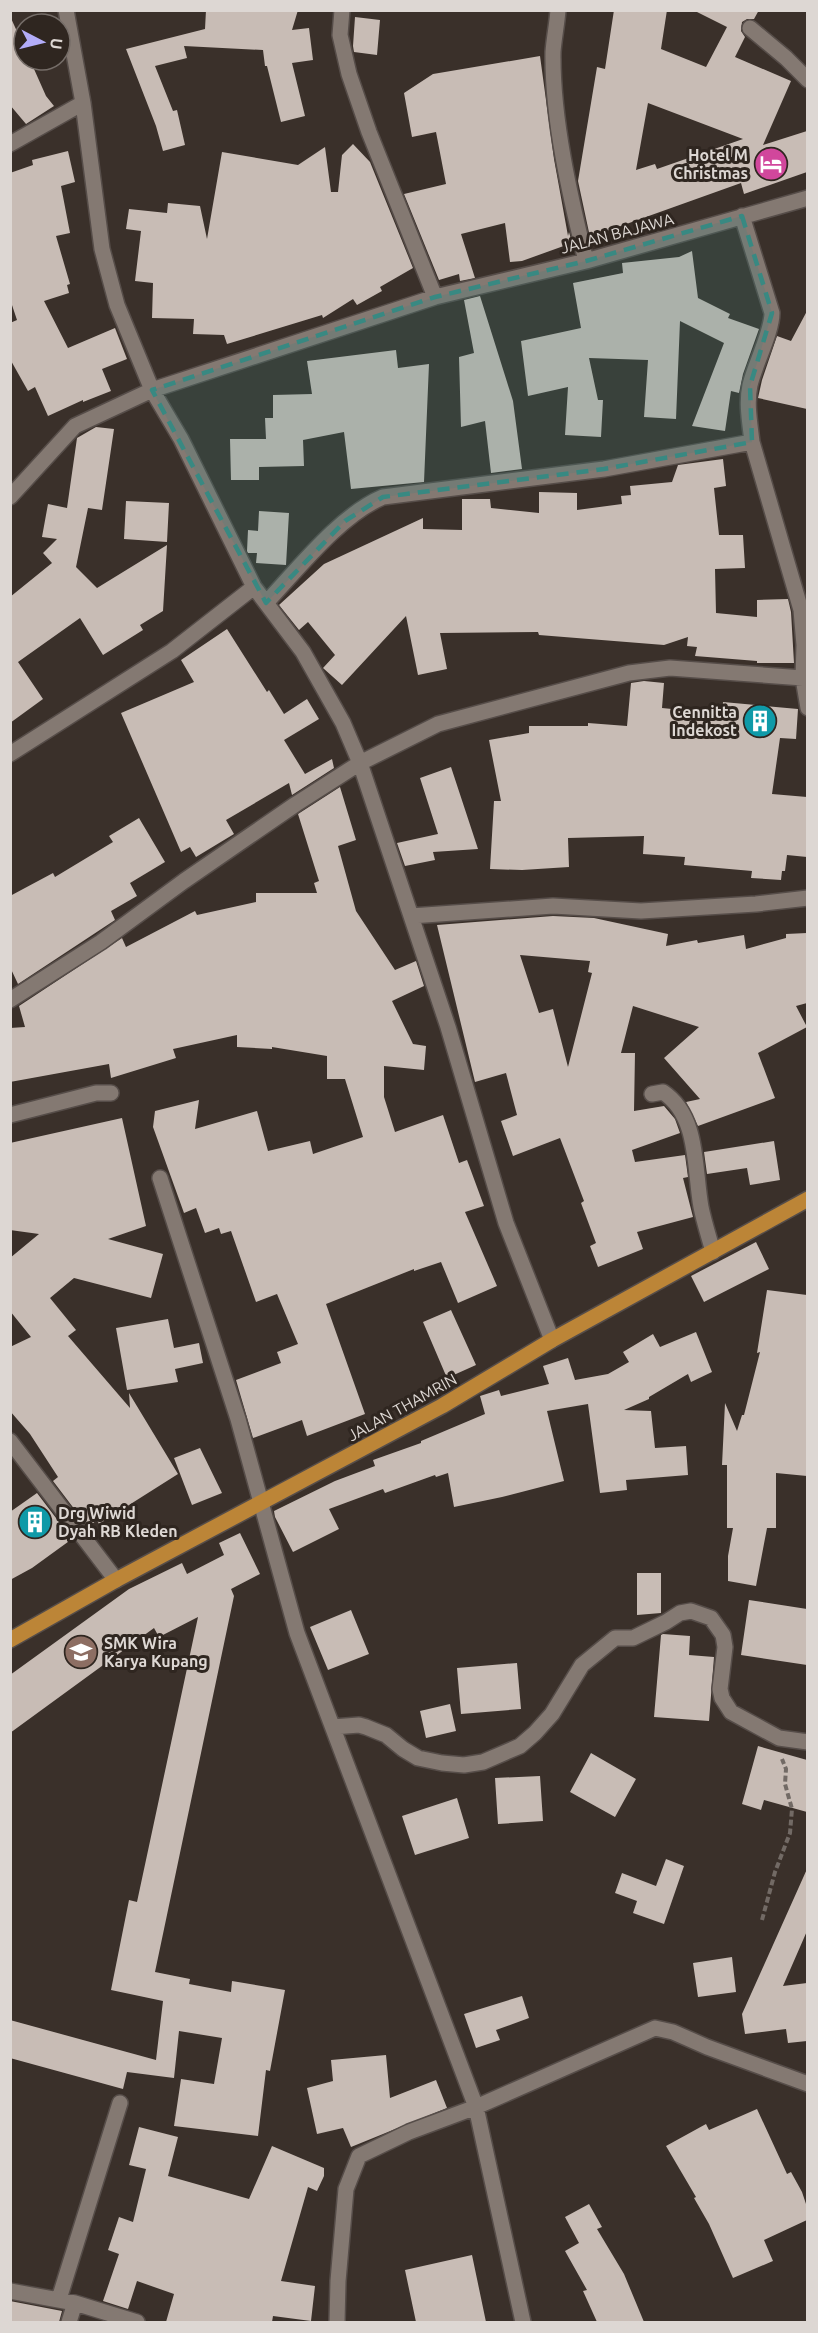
<svg xmlns="http://www.w3.org/2000/svg" width="818" height="2333" viewBox="0 0 818 2333" font-family="Ubuntu,sans-serif">
<style>
.building{fill:#c8bcb5;fill-rule:evenodd}
.lines{fill:none;stroke-linecap:round;stroke-linejoin:round}
.minor-casing{stroke:#564d49;stroke-width:18}
.major-casing{stroke:#564d49;stroke-width:18}
.path{stroke:#726a65;stroke-width:4;stroke-dasharray:6 3;stroke-linecap:butt}
.minor{stroke:#847972;stroke-width:15}
.major{stroke:#bc8537;stroke-width:15}
.marked{fill:#388982;fill-opacity:0.2;stroke:#388982;stroke-width:4.5;stroke-dasharray:12 8;stroke-linejoin:round}
.labels{text-anchor:middle;dominant-baseline:central;stroke-width:6;stroke-linejoin:round;paint-order:stroke}
.poi-label{font-size:16px;font-weight:bold;fill:#ddd7d3;stroke:#2f2620;text-anchor:end}
.street-label{font-size:16px;fill:#ddd7d3;stroke:#2f2620}
</style>
<rect width="100%" height="100%" fill="#3a302a"/>
<path class="building" d="M206 10H298L292 30 309 28 313 60 292 63 305 116 281 122 267 66H265L263 50 184 46 187 58 155 66 173 111 177 110 185 145 163 151 156 126 126 49 205 29Z
M614 10H667L661 49 706 67 727 27 693 10H759L754 19H747L742 22 741 31 745 37 735 57 791 81 763 145 807 131V172L744 194 741 183 590 237 578 181 597 67 605 69ZM648 103 743 139 657 169 655 164 636 170Z
M10 16 24 47V60H30L46 96 54 106 26 124 10 105Z
M355 17 380 20 377 55 354 52 353 46Z
M540 56 554 159 568 236 569 232 572 243 522 261 510 262 505 223 461 234 475 278 460 281 459 274 439 280 404 194 446 184 436 132 412 137 404 93 433 74Z
M353 144 370 162 413 268 380 287 382 291 357 305 353 299 323 318 322 315 227 344 224 335 193 334 194 319 152 318 153 283 135 281 141 231 126 229 129 209 167 213 168 203 200 206 207 239 222 152 298 165 325 147 331 192H338L342 155Z
M68 151 75 182 61 186 70 233 56 236 70 284 67 285 69 293 44 301 68 348 115 328 127 359 102 369 111 391 83 402V400L48 416 35 387 28 391 10 359V323L17 320 10 299V173L33 165 32 160Z
M692 251 698 298 730 314 728 318 759 329 743 374 739 393 731 391 725 431 692 426 724 343 680 321 676 419 644 417 648 360 589 358 598 400H603L601 437 565 435 568 387 528 396 521 341 581 328 573 283 623 273 622 263 679 257Z
M480 296 513 401 522 469 491 473 485 421 461 427 459 357 474 353 464 300Z
M807 311V409L758 398 762 380 777 336 791 341Z
M396 350 398 368 429 364 424 482 351 489 344 432 303 440 304 466 259 467V480H231L230 439H266L265 418H273V395L312 394 307 361Z
M96 427 114 429 102 510 88 508 76 567 97 588 167 545 163 611 140 625 143 630 103 655 80 618 18 662 43 699 10 723V597L52 563 43 553 57 539 42 537 48 504 67 508 77 438Z
M723 459 726 486 714 488 719 535H743L745 568 715 569 716 613 757 617V600L788 599 791 612 794 663H757V661L695 656 697 647 687 646 688 637 664 645 539 635 538 632 440 633 447 669 418 675 406 616 342 685 323 668 335 655 308 622 299 630 279 605 324 564 423 518V529L462 530V499H490L491 508 539 513V492L577 493V510L622 504 621 496 631 495 630 486 672 482 678 465Z
M126 501 169 503 167 542 124 539Z
M259 511 289 513 286 565 256 563 257 553H248L247 551 248 530 258 531Z
M227 629 267 692 269 690 284 714 307 699 319 719 284 740 305 774 332 759 334 768 292 795 289 783 226 820 234 834 196 857 190 847 181 852 121 713 194 682 181 660Z
M644 681 664 683 662 708 722 714 723 702 798 709 796 739 780 738 772 794 807 797V857L787 855 785 871H782L781 880 751 878 752 871 684 865 685 857 643 854 644 836 568 838 569 867 522 870 490 869 494 801H501L489 740 529 733V726H588V723L627 726 631 683Z
M451 767 478 849 433 852 435 860 405 866 397 843 438 834 420 778Z
M340 787 356 840 338 846 356 911 395 970 416 961 424 986 392 1001 413 1044 426 1046 424 1070 384 1066V1097L395 1132 443 1115 459 1163 467 1160 484 1206 465 1212 497 1286 458 1303 441 1262 414 1271V1269L326 1304 365 1414 307 1436 302 1420 253 1438 236 1380 281 1363 277 1352 298 1344 277 1294 256 1302 231 1231 221 1234 219 1228 205 1233 196 1208 184 1213 153 1127 155 1111 199 1100 195 1129 257 1111 268 1151 310 1141 313 1154 363 1137 345 1079H327V1056L272 1047V1049L237 1047V1035L173 1049 176 1058 111 1078 109 1064 10 1082V1028L25 1027 19 1006 122 938 126 947 195 911 197 915 256 902V893H317L314 883 319 881 298 814Z
M139 818 165 862 130 883 137 896 111 911 115 920 18 984 10 967V896L53 873 55 877 113 842 109 836Z
M553 916 594 918 668 934 666 946 697 940 698 943 744 935 746 949 786 938V934L807 933V1003L796 1006 807 1027 758 1053 775 1098 698 1126 686 1102 700 1099 664 1058 699 1027 633 1006 621 1053H635L634 1111 664 1106 675 1119 680 1133 632 1150 635 1162 685 1155 688 1177 683 1178 693 1217 637 1232 643 1249 598 1267 590 1246 596 1243 581 1203 584 1201 560 1138 513 1156 501 1121 517 1115 506 1073 475 1082 437 925ZM520 955 590 961 588 972 592 973 568 1067 553 1009 539 1013Z
M122 1118 146 1226 108 1239 163 1254 151 1298 74 1278 50 1298 76 1330 68 1336 130 1408 129 1393 178 1474 99 1524 97 1520 88 1527 53 1481 58 1477 30 1434 10 1411V1347L31 1337 10 1311V1258L39 1234 10 1230V1143Z
M774 1141 780 1180 750 1185 747 1168 707 1174 704 1152Z
M756 1242 769 1269 704 1302 691 1276Z
M767 1290 807 1295V1476L776 1473V1528H767L756 1586 728 1581V1556L733 1528H727V1465H722L725 1403 737 1431 742 1415H744L760 1352 757 1353Z
M451 1310 476 1365 447 1378 423 1322Z
M168 1319 174 1348 199 1343 203 1363 175 1369 178 1382 127 1390 116 1328Z
M696 1332 712 1372 691 1382 688 1374 649 1397V1399L624 1410 651 1411 655 1448 686 1446 688 1475 626 1480 627 1490 600 1493 588 1404 547 1411 564 1481 502 1497 454 1507 448 1473 436 1477 435 1475 385 1493 383 1489 329 1509 339 1529 293 1552 275 1517 274 1511 335 1481 375 1466 373 1460 421 1443V1441L485 1414 480 1396 499 1390 501 1396 549 1384 543 1366 568 1358 575 1380 608 1374 629 1362 623 1352 653 1334 660 1347Z
M200 1448 222 1493 192 1505 174 1458Z
M37 1493 72 1539 32 1568 10 1580V1512Z
M240 1533 260 1574 231 1589 234 1596 155 1972 190 1979 189 1984 231 1992 232 1981 285 1990 270 2071 266 2070 258 2136 174 2126 181 2079 214 2084 222 2038 179 2031 174 2078 127 2072 123 2089 10 2058V2020L156 2060 163 2001 111 1990 129 1900 137 1902 198 1617 159 1637 154 1628 10 1733V1675L129 1589 182 1563 187 1574 224 1555 219 1543Z
M637 1573H661V1613L637 1615Z
M749 1600 807 1609V1665L741 1655Z
M351 1610 369 1654 328 1670 310 1627Z
M663 1634 690 1636 689 1655 714 1657 709 1721 654 1717 661 1635Z
M517 1663 521 1709 461 1714 457 1668Z
M450 1704 456 1731 426 1738 420 1711Z
M758 1746 807 1760V1812L764 1800 761 1810 742 1804Z
M591 1753 636 1779 615 1817 570 1792Z
M540 1776 543 1821 498 1824 495 1778Z
M457 1798 469 1838 415 1855 402 1816Z
M666 1859 684 1866 664 1924 633 1913 637 1901 615 1893 622 1873 656 1886Z
M807 1869V1931L783 1986 807 1983V2041L788 2043 786 2029 745 2034 742 2014Z
M732 1957 736 1992 698 1997 693 1963Z
M522 1996 529 2018 496 2030 500 2040 476 2048 464 2014Z
M386 2055 390 2098 436 2080 447 2108 351 2147 343 2128 317 2134 307 2088 333 2081 331 2060Z
M757 2109 787 2174 791 2172 802 2192 807 2207V2220L764 2240 773 2261 733 2278 709 2224 694 2198 696 2197 666 2146 706 2124 709 2130Z
M139 2127 178 2137 168 2176 249 2199 272 2146 324 2168V2176L317 2191 308 2187 281 2281 315 2286 311 2321 273 2316 272 2322H166L174 2294 137 2281 128 2309 103 2301 119 2254 108 2250 119 2217 133 2222 146 2169 129 2165Z
M589 2204 602 2227 597 2229 624 2274 644 2322H597L583 2291 587 2290 565 2251 579 2243 565 2217Z
M472 2255 486 2322H416L405 2270Z
M10 2301 62 2311 59 2322H10Z"/>
<g class="lines">
<g class="minor-casing">
<path id="minor" d="M66 10 83 103 102 249 117 305 152 390 181 439 254 587 303 652 343 723 360 763 448 1027 506 1223 552 1340
M342 10 340 35 349 74 369 132 435 297
M558 10C557 24 554 38 553 52 552 119 570 196 586 261
M750 28 786 58 808 80
M10 144 83 103
M742 216 772 313C772 332 755 364 750 385 746 404 750 423 752 442
M10 497 75 426 152 390 435 297 586 261 808 198
M266 603C298 569 340 515 383 497L604 469 752 442 801 610 804 645 803 678 808 708
M10 754 172 651 254 587
M411 916 553 906 641 911 756 904 808 898
M10 1000 101 942 184 881 296 804 360 763 438 724 629 673 670 668 803 678
M652 1094 663 1092C699 1116 694 1168 701 1207 704 1222 709 1237 713 1252
M10 1115 96 1093H111
M160 1178 238 1419 297 1633 476 2107 523 2322
M10 1441 116 1580
M333 1727 359 1725 366 1727 386 1735 403 1749 418 1758 442 1763 464 1765 483 1762 520 1746 535 1733 552 1714 582 1665 615 1638H633L666 1622 680 1613 691 1611 711 1618 723 1635 725 1647 720 1689 722 1698 731 1712 779 1738 808 1742
M10 2291 75 2303 137 2322
M59 2299 120 2103
M69 2322 75 2303
M337 2322 338 2281 346 2189 359 2156 409 2132 476 2107 655 2028 673 2032 707 2047 808 2084"/>
</g>
<g class="major-casing">
<path id="major" d="M10 1640 116 1580 442 1406 552 1340 808 1199"/>
</g>
<path class="path" d="M762 1920 775 1872 790 1833 792 1809 785 1784 786 1769 782 1759"/>
<use href="#minor" class="minor"/>
<use href="#major" class="major"/>
</g>
<path class="marked" d="M742 216 772 313 750 386 752 442 604 469 383 497 345 521 266 603 152 390 435 297 586 261Z"/>
<defs>
<g id="hotel-disc" transform="scale(1.725)"><circle r="9.5" fill="#d1479c" stroke="#2f2620"/><path d="M-6-4.5h1.5V1H6V5H4.5V3h-9V5H-6ZM-4 0a1.8 1.8 0 1 1 3.6 0ZM.5 0V-2.5h3Q6-2.5 6 0Z" fill="#fff"/></g>
<g id="building-disc" transform="scale(1.725)"><circle r="9.5" fill="#0f9aa8" stroke="#2f2620"/><path d="M-4-6H4V6H1V3H-1V6H-4ZM-2.5-4.3h1.7v1.8h-1.7ZM.8-4.3h1.7v1.8H.8ZM-2.5-1h1.7V.8h-1.7ZM.8-1h1.7V.8H.8Z" fill="#fff"/></g>
<g id="school-disc" transform="scale(1.725)"><circle r="9.5" fill="#8d6e63" stroke="#2f2620"/><path d="M0-5L7-2L0 1L-7-2ZM-4 1L0 2.5L4 1V4Q0 6-4 4Z" fill="#fff"/></g>
</defs>
<g fill-rule="evenodd">
<use href="#hotel-disc" x="771" y="164"/>
<use href="#building-disc" x="760" y="721"/>
<use href="#building-disc" x="35" y="1522"/>
<use href="#school-disc" x="81" y="1652"/>
</g>
<g class="labels">
<g class="poi-label">
<text x="748" y="155">Hotel M<tspan x="748" dy="18">Christmas</tspan></text>
<text x="737" y="712">Cennitta<tspan x="737" dy="18">Indekost</tspan></text>
<text x="58" y="1513" text-anchor="start">Drg Wiwid<tspan x="58" dy="18">Dyah RB Kleden</tspan></text>
<text x="104" y="1643" text-anchor="start">SMK Wira<tspan x="104" dy="18">Karya Kupang</tspan></text>
</g>
<g class="street-label">
<text transform="translate(617 233) rotate(-15)">JALAN BAJAWA</text>
<text transform="translate(402 1407) rotate(-29)">JALAN THAMRIN</text>
</g>
</g>
<rect width="818" height="2333" fill="none" stroke="#ddd7d3" stroke-width="24"/>
<g transform="translate(42 42) rotate(97)"><circle r="28" fill="#2f2620" stroke="#756d68" stroke-width="1.5"/>
<path d="M0-4.5L10 22L0 15L-10 22Z" fill="#b3adf9"/>
<text y="-9" font-size="16" font-weight="bold" text-anchor="middle" fill="#ddd7d3">U</text>
</g>
</svg>
